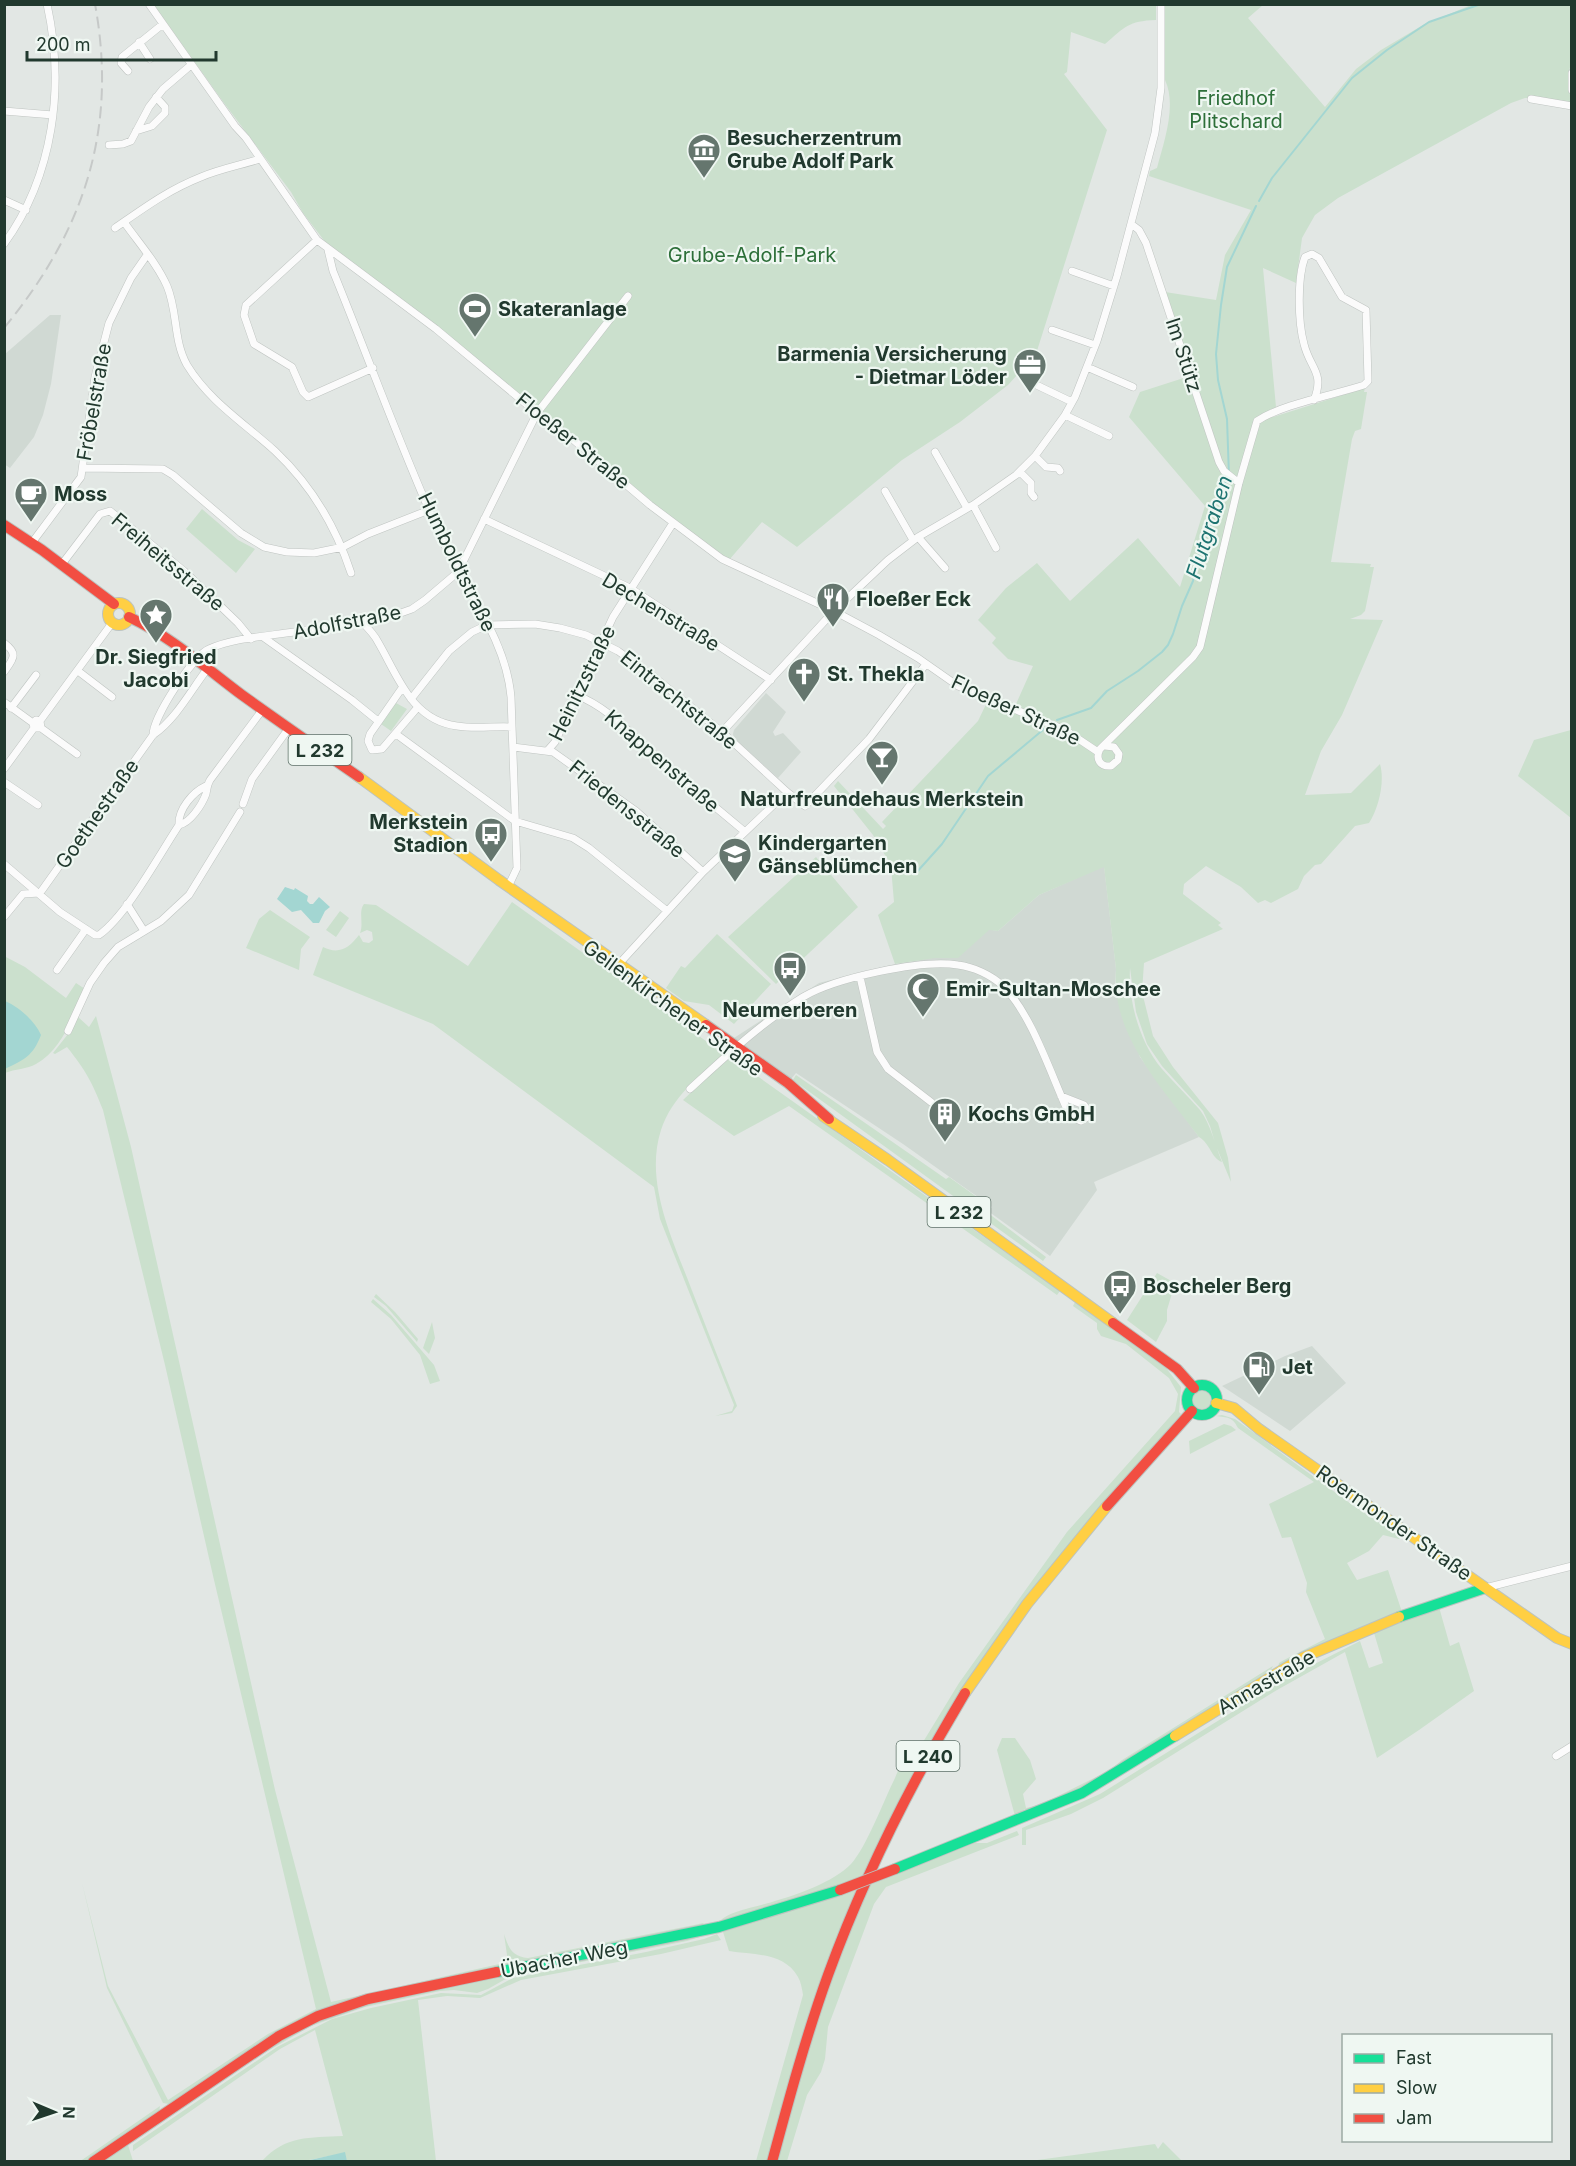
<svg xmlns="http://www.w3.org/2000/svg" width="1576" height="2166" viewBox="0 0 1576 2166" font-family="Inter,sans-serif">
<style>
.built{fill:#d0d9d3}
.green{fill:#cbe0cd}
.water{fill:#a3d6d2}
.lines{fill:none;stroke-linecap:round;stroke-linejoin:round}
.stream{stroke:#a3d6d2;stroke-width:2}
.street-casing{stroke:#bfc4c1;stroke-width:8}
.fast-casing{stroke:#bcc3bf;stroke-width:12}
.slow-casing{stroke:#bcc3bf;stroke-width:12}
.jam-casing{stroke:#bcc3bf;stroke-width:12}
.street{stroke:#fbfbfb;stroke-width:7}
.fast{stroke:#16e098;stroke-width:10}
.slow{stroke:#ffcf43;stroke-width:10}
.jam{stroke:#f24e42;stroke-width:10}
.rail{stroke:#c6c9c8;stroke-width:2;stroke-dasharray:12 6;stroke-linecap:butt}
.jam-bridge-casing{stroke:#bcc3bf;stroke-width:12;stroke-linecap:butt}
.jam-bridge{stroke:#f24e42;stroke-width:10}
.labels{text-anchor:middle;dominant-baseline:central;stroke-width:4.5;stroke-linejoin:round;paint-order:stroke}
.shield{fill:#eff7f2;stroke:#5f7269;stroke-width:1.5}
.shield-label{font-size:18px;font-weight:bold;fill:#21392e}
.park-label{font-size:20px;fill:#2d6f39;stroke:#eff7f2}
.poi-label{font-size:20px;font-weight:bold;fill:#21392e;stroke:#eff7f2;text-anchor:start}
.street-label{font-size:20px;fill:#21392e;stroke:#eff7f2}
.water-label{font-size:21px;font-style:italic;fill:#1d7370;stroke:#eff7f2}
</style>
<rect width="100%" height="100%" fill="#e2e7e4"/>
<path class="built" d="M50 315H61L51 384 43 415 34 437 10 468 4 464 5 354Z
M766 693 786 712 773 732 775 736 783 733 801 752 778 778 734 738 733 734 734 730Z
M1104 866 1116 969 1115 984 1140 1057 1199 1137 1094 1182 1097 1190 1050 1256 988 1211 992 1207 903 1144 796 1073 791 1079 734 1038 819 983 895 964 937 957 987 929 998 931 1039 895Z
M1312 1346 1346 1383 1290 1431 1222 1386 1285 1356Z"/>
<path class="green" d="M154 5H1156V20C1128 21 1125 27 1105 44L1071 32 1067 72 1064 74 1107 130 1036 354 1008 385 960 422 902 460 797 547 762 522 729 560 722 557 679 525 543 412 326 243 303 213 291 192 224 103Z
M1165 5H1263L1248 18 1325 107 1356 69 1381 50 1423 25 1471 5H1571V63L1568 76 1571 106 1538 98H1525L1511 103 1338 198 1315 215 1302 238 1296 283 1263 268 1276 407 1272 409 1273 417 1365 388 1364 392H1367L1361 429 1355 431 1352 439 1331 562 1371 564 1370 567H1374L1365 611 1361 615 1350 619 1383 620 1342 715 1321 751 1305 795 1351 793 1380 764C1385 781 1379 808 1369 823L1355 826 1321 864 1315 865 1304 876 1298 889 1271 903 1265 900 1258 903 1241 887 1206 866 1184 884 1183 894 1221 923 1218 925 1223 929 1144 963 1142 992 1153 1036 1173 1067 1218 1123 1228 1158 1231 1182 1216 1146 1210 1126 1203 1111 1162 1066 1147 1044 1136 1012 1130 968C1128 1002 1140 1043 1162 1069 1174 1083 1188 1096 1200 1110 1211 1125 1215 1145 1222 1162 1211 1158 1210 1143 1199 1137 1163 1089 1110 1034 1116 969L1104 867 1039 895 998 931 989 930 958 958H935L895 964 878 915 894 902 891 867 888 860 873 835 834 786 838 781 883 829 886 826 882 822 978 721 991 694 1016 704 1033 666 1008 659 992 643 996 638 978 620 1006 588 1037 563 1070 601 1138 538 1180 587 1205 506 1129 417 1140 392 1193 375 1165 292 1216 300 1225 255 1251 210 1149 176 1150 171 1157 168C1164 142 1177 105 1165 80Z
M202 509 238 540 255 549 236 573 186 529Z
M396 703 407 709 391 731 381 724Z
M1571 730H1572L1571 818 1518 776 1534 740Z
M816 857 858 907 776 984 728 937Z
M512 902 724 1054C699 1076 672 1097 661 1130 644 1183 673 1240 691 1288 706 1327 721 1365 736 1403L737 1406 732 1413 715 1416 732 1411 734 1405 660 1219 654 1187 433 1024 313 975 323 947C339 955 349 948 359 935L363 942 369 943 373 940 372 932 367 930 360 933C364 924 358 911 364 904L376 905 468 966Z
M270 910 310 937 301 949 299 970 246 948 259 919Z
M340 911 349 918 336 937 326 930Z
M717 934 771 984 734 1024 709 1005 684 1001 666 988 681 966 685 968Z
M4 956 25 967 66 998 76 983 85 989C74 1014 62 1050 36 1064 27 1069 15 1069 5 1073Z
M77 1016 89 1027 96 1016 131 1147 275 1790 331 2002 508 1962 504 1934C509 1949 512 1956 528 1958L694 1925 703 1923 706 1926 342 2003 169 2104 163 2103 107 1988 82 1883 108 1986 168 2100 268 2034 316 2009 214 1580 165 1365 103 1110C92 1082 86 1071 67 1047L55 1054 53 1053 72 1029Z
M729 1056 1060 1291 1057 1295 789 1106 734 1136 683 1100Z
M796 1075 946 1179 949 1177 988 1205 984 1210 1046 1257 1043 1261 793 1080Z
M1157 1273 1175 1283 1167 1310V1321L1156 1342 1127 1320Z
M376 1294 395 1312 418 1339 417 1342 386 1306 374 1297Z
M373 1299 391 1315 434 1365 440 1381 430 1384 420 1355 391 1319 371 1302Z
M1075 1302 1166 1368 1181 1387 1179 1412 1181 1414 1024 1600 862 1876 807 1898 721 1920C730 1911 759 1906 772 1902 796 1895 834 1882 851 1864 866 1848 884 1800 895 1778L899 1768 900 1751 909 1765 959 1683 1067 1532 1175 1411 1178 1394 1169 1378 1126 1344 1101 1336 1097 1329V1323L1073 1306Z
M432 1322 435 1338 429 1354 423 1348Z
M1193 1400a9 9 0 1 1 18 0a9 9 0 1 1-18 0Z
M1222 1415 1235 1419 1351 1504 1401 1537 1399 1539 1383 1535 1369 1551 1347 1563 1357 1580 1388 1570 1402 1612 1278 1668 1279 1663 1284 1660 1325 1639 1306 1592 1307 1583 1291 1537 1282 1538 1269 1504 1314 1482 1238 1428C1232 1416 1227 1418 1216 1416Z
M1224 1424 1231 1426 1236 1430 1190 1454 1189 1441Z
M1439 1607 1450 1646 1459 1642 1474 1691 1419 1730 1377 1758 1345 1652 1277 1690 1103 1798 1071 1814 1026 1830V1845H1022V1828L1100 1794 1287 1678 1360 1641 1369 1668 1383 1663 1374 1633Z
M1273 1666 1268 1675 1108 1776 1110 1770 1122 1760Z
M1002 1738H1015L1030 1760 1036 1779 1023 1794 1026 1808 1042 1804 1100 1775 1095 1784 1027 1811 1025 1809 1015 1816 997 1750Z
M1017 1831 1019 1835 886 1887 874 1904 828 2027 825 2059 821 2072 807 2095 787 2161H756L803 1995C802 1989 801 1982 798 1977 784 1952 753 1955 729 1951L723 1932 856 1890 975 1843H987Z
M715 1932 687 1941 511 1976 488 1989 477 1993 454 1990 440 1991 365 2007 311 2026 259 2056 133 2142 132 2141 295 2031 364 2004Z
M717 1934 721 1940 661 1954 521 1980 480 1998 447 1996 418 2000 436 2161H347L344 2153 304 2161H262C286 2135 309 2138 343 2136L315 2030 280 2049 133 2151V2145L277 2047 332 2019 371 2008 441 1993 481 1995 513 1978 646 1952 704 1939Z
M160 2106 159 2112 87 2161 79 2162Z
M1163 2142 1182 2161H1030L1155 2144 1158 2149Z
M128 2145 133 2161 103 2162 126 2146Z"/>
<path class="water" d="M285 887 294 890 295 888 308 896 307 901 310 904H313L319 897 330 907 325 911 319 923H313L301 910 292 912 277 899Z
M5 1001C19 1007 35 1021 41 1035 33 1056 24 1060 5 1069Z
M345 2152 347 2161H304H306Z"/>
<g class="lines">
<path class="stream" d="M1259 201 1272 178 1352 78 1387 50 1429 22 1481 4
M1057 720 1091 708 1107 691 1138 671 1162 652 1168 645 1173 634 1182 606 1193 581 1197 558 1203 550 1204 540 1211 525 1210 515 1212 507 1229 476 1227 419 1218 380 1216 354 1221 305 1227 267 1256 206
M915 874 942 844 988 776 1044 729"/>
<g class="street-casing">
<path id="street" d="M149 4 235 126 246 138 317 240 436 329 537 413 570 437 650 505 722 559 834 611 879 635 918 658 958 686 1065 730 1098 752
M139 42 150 59
M128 71 121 63 122 57 163 24
M1572 73V90
M1531 99 1572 106
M4 111 53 115
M136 131 152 126 165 113V107L156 97
M109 145 123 144 131 141 149 107 163 89 191 65
M4 200 26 210
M124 222C138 242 157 263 167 286 178 312 173 340 187 365 209 401 244 423 275 451 310 484 336 527 351 573
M1131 224 1139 230 1146 243 1219 462 1224 471 1239 483
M115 228C144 208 168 190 201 177 220 169 241 165 260 159
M317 240 246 305 244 315 254 344 292 367 303 392 308 397 373 368
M4 244C54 175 65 86 47 4
M328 250 333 271C369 359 401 449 440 535 464 588 506 638 511 697L517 868 508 887
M1072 271 1114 286
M1052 330 1095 345
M1087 367 1133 387
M1026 380 1072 402
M1065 415 1109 436
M935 452 967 508
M1035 456 1046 467 1058 468 1060 471
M83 468 163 469 173 475 241 533 264 547 287 552 314 553 343 547 368 534 429 510
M1020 472 1031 483V493L1034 497
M885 491 913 540
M973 505 996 548
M484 519 630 588 771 680
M918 537 945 568
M31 544 81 477 95 377 109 323 131 278 147 255
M62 564 100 514 110 511 184 571 238 623 251 639
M361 621C367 627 374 634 378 642 398 676 411 720 457 726 474 729 494 726 512 727
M263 637 352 700 378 721
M4 643C19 654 13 659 4 672
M78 671 112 697
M402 688 370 734 368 741 372 750 382 749 418 707
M576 695C608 707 631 734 656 756 685 782 715 807 744 831
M411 699 449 651 472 632 487 625 535 624 560 628 586 635 618 651 653 676 722 732 787 792 805 806 869 739 926 664
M4 702 33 723
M11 708 36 675
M40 721 36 720 33 723 34 728H41L40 721 112 623
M41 728 77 754
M722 732 834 611 888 560 918 537 973 505 1016 475 1035 456 1065 415 1075 397 1097 341 1117 276 1155 133 1161 88V4
M396 734 515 821 573 838 589 848 666 910
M153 735C153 717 193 656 209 649 233 638 268 636 294 632 329 627 363 620 398 614L412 609 425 600 458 572 537 413 628 296
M1105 746 1114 747 1119 754 1118 760 1111 766C1100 767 1095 759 1100 749L1193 657 1200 647 1239 483 1257 421C1282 404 1334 395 1364 385L1368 381 1366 310 1342 297 1319 258 1312 254 1305 257C1297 278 1298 322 1304 344 1310 369 1325 372 1314 400
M513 747 553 752 636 811 703 872
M548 750 555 742 613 617 673 523
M4 769 34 728
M4 782 38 805
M243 804 252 779 289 728
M179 825C190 823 202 805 206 794 207 789 207 785 210 780L263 709
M4 864 60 912 95 935H99C127 915 159 855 179 825 178 809 193 792 206 786
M40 893 153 735C177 718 191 690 208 668
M127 904 144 931
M4 917 23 894 40 893
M618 965 703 872 787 792
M57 970 86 929
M860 977 877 1052 888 1069 931 1102
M68 1031 90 983 104 963 118 947 161 921 189 895 240 812
M690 1089C726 1056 761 1023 803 997 835 978 922 959 958 965 974 967 991 975 1003 986 1032 1014 1052 1078 1070 1116L1081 1121 1087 1117 1088 1111 1084 1105 1061 1096
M1485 1588 1572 1566
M1556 1756 1572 1746"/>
</g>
<g class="fast-casing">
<path id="fast" d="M1187 1400a15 15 0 1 1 30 0a15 15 0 1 1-30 0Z
M1399 1617 1485 1588
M895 1869 1082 1793 1175 1736
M497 1972 719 1927 840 1890"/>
</g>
<g class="slow-casing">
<path id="slow" d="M108 614a11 11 0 1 1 22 0a11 11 0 1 1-22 0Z
M359 777 499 880 706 1025
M823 1116 888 1160 1113 1323
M1216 1403 1234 1408 1259 1429 1557 1638 1572 1644
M965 1693 1027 1604 1107 1506
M1175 1736 1302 1658 1399 1617"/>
</g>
<g class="jam-casing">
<path id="jam" d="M4 525 42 550 114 604
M129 617C170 636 206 668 242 695 281 723 320 750 359 777
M706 1025 788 1083 829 1119
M1113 1323 1177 1369 1194 1388
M1107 1506 1192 1411
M93 2162 279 2036 318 2016 368 1999 497 1972
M772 2162C789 2099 806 2036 828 1975 864 1876 911 1783 965 1693"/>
</g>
<use href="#street" class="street"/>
<use href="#fast" class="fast"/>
<use href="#slow" class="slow"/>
<use href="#jam" class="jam"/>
<path class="rail" d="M4 328C84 231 118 130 95 4"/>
<g class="jam-bridge-casing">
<path id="jam-bridge" d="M840 1890 895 1869"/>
</g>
<use href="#jam-bridge" class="jam-bridge"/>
</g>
<defs>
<g id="museum-pin" transform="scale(1.725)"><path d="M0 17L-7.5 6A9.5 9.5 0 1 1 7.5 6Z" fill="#65766e" stroke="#eff7f2"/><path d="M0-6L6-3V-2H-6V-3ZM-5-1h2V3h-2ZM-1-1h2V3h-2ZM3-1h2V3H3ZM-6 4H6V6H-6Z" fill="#fff"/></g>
<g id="stadium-pin" transform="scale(1.725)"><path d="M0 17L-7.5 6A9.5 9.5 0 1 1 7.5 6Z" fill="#65766e" stroke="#eff7f2"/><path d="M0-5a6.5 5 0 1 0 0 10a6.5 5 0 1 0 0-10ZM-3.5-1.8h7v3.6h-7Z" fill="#fff"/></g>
<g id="office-pin" transform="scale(1.725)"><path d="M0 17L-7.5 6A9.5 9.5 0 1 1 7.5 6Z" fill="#65766e" stroke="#eff7f2"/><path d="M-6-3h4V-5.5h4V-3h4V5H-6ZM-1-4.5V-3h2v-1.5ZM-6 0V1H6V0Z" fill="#fff"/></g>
<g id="cafe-pin" transform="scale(1.725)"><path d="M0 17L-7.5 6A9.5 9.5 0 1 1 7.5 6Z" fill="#65766e" stroke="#eff7f2"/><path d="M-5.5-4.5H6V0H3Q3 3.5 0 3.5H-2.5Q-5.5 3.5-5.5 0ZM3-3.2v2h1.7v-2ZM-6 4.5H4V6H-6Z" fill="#fff"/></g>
<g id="restaurant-pin" transform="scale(1.725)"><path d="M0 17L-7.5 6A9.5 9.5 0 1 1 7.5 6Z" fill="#65766e" stroke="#eff7f2"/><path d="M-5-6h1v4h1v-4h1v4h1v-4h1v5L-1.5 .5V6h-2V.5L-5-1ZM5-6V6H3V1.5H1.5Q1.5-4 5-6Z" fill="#fff"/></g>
<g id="sight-pin" transform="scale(1.725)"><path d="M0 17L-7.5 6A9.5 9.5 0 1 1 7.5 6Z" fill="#65766e" stroke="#eff7f2"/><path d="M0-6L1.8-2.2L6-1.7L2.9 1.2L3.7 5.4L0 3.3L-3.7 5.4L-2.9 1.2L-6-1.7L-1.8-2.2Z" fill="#fff"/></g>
<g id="church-pin" transform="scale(1.725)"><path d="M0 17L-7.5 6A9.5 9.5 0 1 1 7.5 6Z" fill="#65766e" stroke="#eff7f2"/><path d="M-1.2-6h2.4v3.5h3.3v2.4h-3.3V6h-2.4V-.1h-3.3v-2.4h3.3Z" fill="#fff"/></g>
<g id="bar-pin" transform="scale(1.725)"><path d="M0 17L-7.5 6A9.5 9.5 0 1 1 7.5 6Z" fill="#65766e" stroke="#eff7f2"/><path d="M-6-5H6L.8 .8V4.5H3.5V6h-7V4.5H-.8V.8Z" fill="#fff"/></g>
<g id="bus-pin" transform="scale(1.725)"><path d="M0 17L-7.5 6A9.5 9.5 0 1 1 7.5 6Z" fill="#65766e" stroke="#eff7f2"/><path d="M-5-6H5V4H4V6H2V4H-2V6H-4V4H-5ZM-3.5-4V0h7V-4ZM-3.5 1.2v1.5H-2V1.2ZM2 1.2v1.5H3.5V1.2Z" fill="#fff"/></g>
<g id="school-pin" transform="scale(1.725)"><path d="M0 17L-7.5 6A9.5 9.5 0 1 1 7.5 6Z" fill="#65766e" stroke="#eff7f2"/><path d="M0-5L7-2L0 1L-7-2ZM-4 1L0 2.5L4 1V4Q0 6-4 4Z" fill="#fff"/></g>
<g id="mosque-pin" transform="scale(1.725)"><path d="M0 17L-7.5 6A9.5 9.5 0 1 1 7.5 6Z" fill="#65766e" stroke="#eff7f2"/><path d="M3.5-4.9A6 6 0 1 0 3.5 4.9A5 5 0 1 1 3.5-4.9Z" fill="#fff"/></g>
<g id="building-pin" transform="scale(1.725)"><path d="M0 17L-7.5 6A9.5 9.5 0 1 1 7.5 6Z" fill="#65766e" stroke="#eff7f2"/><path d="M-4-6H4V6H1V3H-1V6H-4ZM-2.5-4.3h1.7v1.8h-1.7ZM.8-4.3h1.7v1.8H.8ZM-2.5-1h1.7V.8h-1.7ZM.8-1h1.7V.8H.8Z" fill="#fff"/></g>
<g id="fuel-pin" transform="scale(1.725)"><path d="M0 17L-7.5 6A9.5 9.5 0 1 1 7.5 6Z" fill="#65766e" stroke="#eff7f2"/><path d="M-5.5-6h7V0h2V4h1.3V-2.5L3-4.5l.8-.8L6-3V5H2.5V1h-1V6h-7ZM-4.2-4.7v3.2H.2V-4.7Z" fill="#fff"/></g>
</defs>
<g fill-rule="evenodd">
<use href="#museum-pin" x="704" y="150"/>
<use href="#stadium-pin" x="475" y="309"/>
<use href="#office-pin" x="1030" y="365"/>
<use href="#cafe-pin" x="31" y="494"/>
<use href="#restaurant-pin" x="833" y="599"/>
<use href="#sight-pin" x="156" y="615"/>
<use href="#church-pin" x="804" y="674"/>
<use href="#bar-pin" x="882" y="757"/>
<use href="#bus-pin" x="491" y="834"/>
<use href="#school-pin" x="735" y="854"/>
<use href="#bus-pin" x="790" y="968"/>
<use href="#mosque-pin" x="923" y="989"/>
<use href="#building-pin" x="945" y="1114"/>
<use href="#bus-pin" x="1120" y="1286"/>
<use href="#fuel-pin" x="1259" y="1367"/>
</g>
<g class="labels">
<g class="shield">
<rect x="288.5" y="735" width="63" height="30" rx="4.5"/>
<rect x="927.5" y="1197" width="63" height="30" rx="4.5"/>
<rect x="896.5" y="1741" width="63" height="30" rx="4.5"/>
</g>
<g class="shield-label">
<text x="320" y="750">L 232</text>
<text x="959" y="1212">L 232</text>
<text x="928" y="1756">L 240</text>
</g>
<g class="park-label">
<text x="1236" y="98">Friedhof<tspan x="1236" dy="23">Plitschard</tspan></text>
<text x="752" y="255">Grube-Adolf-Park</text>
</g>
<g class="poi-label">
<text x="727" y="138">Besucherzentrum<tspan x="727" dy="23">Grube Adolf Park</tspan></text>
<text x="498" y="309">Skateranlage</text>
<text x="1007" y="354" text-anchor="end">Barmenia Versicherung<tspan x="1007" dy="23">- Dietmar Löder</tspan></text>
<text x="54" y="494">Moss</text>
<text x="856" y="599">Floeßer Eck</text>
<text x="156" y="657" text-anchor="middle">Dr. Siegfried<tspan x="156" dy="23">Jacobi</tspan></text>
<text x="827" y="674">St. Thekla</text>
<text x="882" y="799" text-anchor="middle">Naturfreundehaus Merkstein</text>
<text x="468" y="822" text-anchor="end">Merkstein<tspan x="468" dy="23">Stadion</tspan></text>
<text x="758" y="843">Kindergarten<tspan x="758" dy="23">Gänseblümchen</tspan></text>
<text x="946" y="989">Emir-Sultan-Moschee</text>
<text x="790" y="1010" text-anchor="middle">Neumerberen</text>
<text x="968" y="1114">Kochs GmbH</text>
<text x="1143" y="1286">Boscheler Berg</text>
<text x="1282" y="1367">Jet</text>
</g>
<g class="street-label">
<text transform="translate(1184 355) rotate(72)">Im Stütz</text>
<text transform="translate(94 402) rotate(-80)">Fröbelstraße</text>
<text transform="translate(573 441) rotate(39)">Floeßer Straße</text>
<text transform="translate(168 562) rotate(40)">Freiheitsstraße</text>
<text transform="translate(457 562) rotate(64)">Humboldtstraße</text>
<text transform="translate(661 612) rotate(31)">Dechenstraße</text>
<text transform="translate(347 622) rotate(-11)">Adolfstraße</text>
<text transform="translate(582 683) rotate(-64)">Heinitzstraße</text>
<text transform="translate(679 700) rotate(39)">Eintrachtstraße</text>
<text transform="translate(1016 710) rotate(25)">Floeßer Straße</text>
<text transform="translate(662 761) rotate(41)">Knappenstraße</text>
<text transform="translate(627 809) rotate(39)">Friedensstraße</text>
<text transform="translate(97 814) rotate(-55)">Goethestraße</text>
<text transform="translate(673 1008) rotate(36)">Geilenkirchener Straße</text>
<text transform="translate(1394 1523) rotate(35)">Roermonder Straße</text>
<text transform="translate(1266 1682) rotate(-30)">Annastraße</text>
<text transform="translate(564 1959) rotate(-11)">Übacher Weg</text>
</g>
<g class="water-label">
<text transform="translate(1209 527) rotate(-72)">Flutgraben</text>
</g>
</g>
<rect width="1576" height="2166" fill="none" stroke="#21392e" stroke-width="12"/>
<rect x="1342" y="2034" width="210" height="108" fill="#eff7f2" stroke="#9daba4" stroke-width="1.5"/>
<rect x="1354" y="2054" width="30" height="9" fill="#16e098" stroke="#9daba4" stroke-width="1.5"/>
<text x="1396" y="2064" font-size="18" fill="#21392e">Fast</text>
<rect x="1354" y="2084" width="30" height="9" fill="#ffcf43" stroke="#9daba4" stroke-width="1.5"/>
<text x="1396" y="2094" font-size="18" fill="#21392e">Slow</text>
<rect x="1354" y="2114" width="30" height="9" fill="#f24e42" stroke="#9daba4" stroke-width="1.5"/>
<text x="1396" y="2124" font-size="18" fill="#21392e">Jam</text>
<g transform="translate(54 2112) rotate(92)" stroke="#eff7f2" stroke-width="4.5" paint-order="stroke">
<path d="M0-4.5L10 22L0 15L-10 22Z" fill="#21392e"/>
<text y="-9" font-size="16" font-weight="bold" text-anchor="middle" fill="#21392e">N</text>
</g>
<path d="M27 51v9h189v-9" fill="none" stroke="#21392e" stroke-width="3"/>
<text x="36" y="51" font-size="18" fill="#21392e" stroke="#eff7f2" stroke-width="4.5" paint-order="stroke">200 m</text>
</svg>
